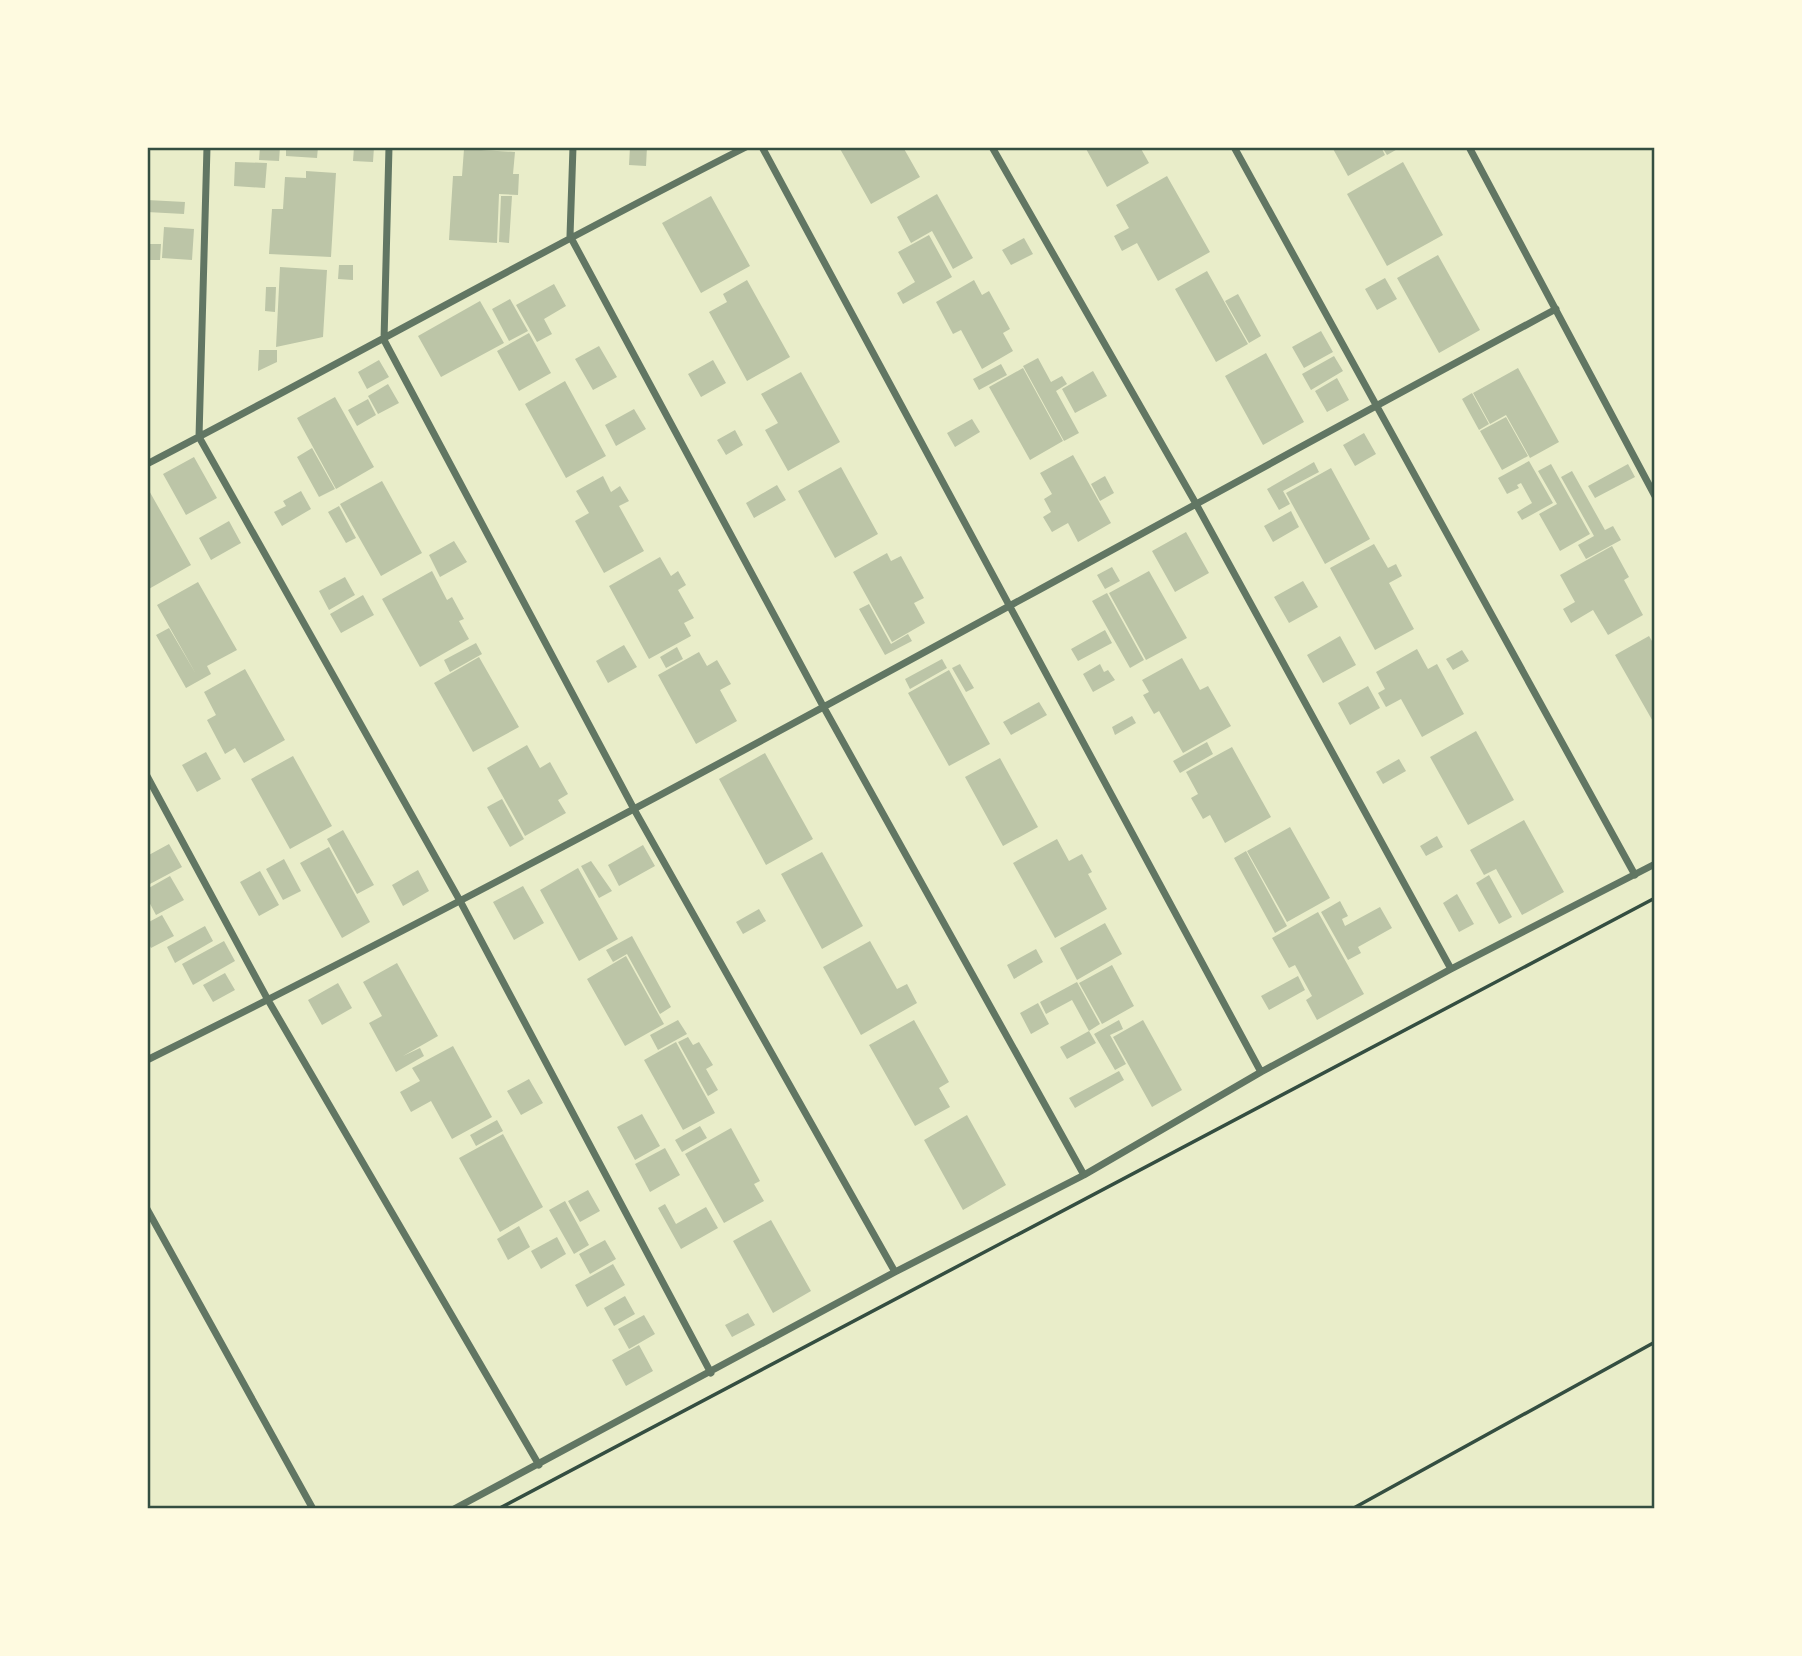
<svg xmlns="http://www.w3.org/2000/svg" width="1802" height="1656" viewBox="0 0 1802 1656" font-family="'Open Sans',sans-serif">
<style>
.building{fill:#bcc5a7}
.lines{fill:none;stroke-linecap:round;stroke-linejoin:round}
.path{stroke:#344e41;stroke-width:3.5}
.minor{stroke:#617663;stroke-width:7}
.neatline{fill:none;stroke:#344e41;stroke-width:2.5}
</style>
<rect width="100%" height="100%" fill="#e9edc9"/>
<path class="building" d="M260 147H280L279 161 259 160Z
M286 147H318L317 158 286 156Z
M354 147H374L373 162 353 161Z
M630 147H647L646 166 629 165Z
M839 147H903L920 177 871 204Z
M1085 147H1140L1149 163 1107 187Z
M1332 147H1381L1385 155 1348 176Z
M1382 147H1401L1387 155Z
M464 149 515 152 513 174H519L518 195 499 194 497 243 449 240 453 176H462Z
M235 162 267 163 265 188 234 186Z
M1403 162 1443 235 1387 266 1347 194Z
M306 171 336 173 331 257 269 254 272 209H283L285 177 306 178Z
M1167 176 1210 252 1158 281 1137 243 1122 251 1114 236 1129 228 1116 205Z
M937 194 973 258 953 269 932 231 911 243 897 217Z
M501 196H512L509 243 499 242Z
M711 196 750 266 701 293 662 223Z
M147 200 185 202 184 214 147 212Z
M164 227 194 229 192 260 162 258Z
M929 235 952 277 903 304 897 293 915 282 898 252Z
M1024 238 1033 254 1011 265 1002 250Z
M147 244H161L160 260H147Z
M1438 255 1480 330 1439 353 1397 278Z
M339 265H353V280L338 279Z
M280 267 327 270 323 337 276 347Z
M1207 271 1248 344 1216 362 1175 289Z
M1385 278 1397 299 1377 310 1365 289Z
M747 280 790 357 747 381 709 312 727 302 723 294Z
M974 280 982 295 989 291 1010 329 1003 333 1013 351 982 369 961 330 953 334 936 302Z
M554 284 566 306 544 319 552 334 537 342 516 305Z
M266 287H276L275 312 265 311Z
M1238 294 1261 336 1249 343 1225 301Z
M510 299 528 331 509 341 492 309Z
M480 301 504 343 441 377 418 336Z
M1321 331 1333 352 1304 368 1292 347Z
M529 333 551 373 519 391 497 351Z
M599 346 617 377 593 390 575 359Z
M259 350H277V362L258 371Z
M1266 353 1304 422 1263 445 1225 376Z
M1334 356 1343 371 1311 390 1302 374Z
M1038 358 1051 382 1062 376 1067 384 1056 391 1079 433 1064 441 1023 366Z
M379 360 389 377 367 389 358 372Z
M713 360 726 383 701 397 688 374Z
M1001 364 1007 375 979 390 973 379Z
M1023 368 1063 441 1030 460 989 387Z
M1518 368 1559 442 1530 458 1506 415 1490 424 1473 393Z
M1093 371 1107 396 1075 413 1062 389Z
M801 372 840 442 788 471 765 430 778 423 761 394Z
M1337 378 1349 400 1327 412 1315 391Z
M565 381 606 456 566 478 525 404Z
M388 384 399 403 378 414 368 396Z
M1472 393 1489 424 1479 430 1462 399Z
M335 397 374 467 336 489 297 418Z
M368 399 376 415 357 426 348 410Z
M634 409 646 429 616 446 605 425Z
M1506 417 1528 456 1502 470 1480 431Z
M972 419 980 432 955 447 947 433Z
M735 430 743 445 726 455 717 440Z
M1364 433 1376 454 1355 466 1343 445Z
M312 448 335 489 319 497 297 457Z
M1073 455 1111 523 1078 542 1068 523 1052 532 1043 517 1051 512 1044 499 1052 494 1040 473Z
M194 457 217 498 186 515 163 474Z
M1529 461 1553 503 1522 520 1517 512 1532 503 1521 483 1517 485 1519 488 1507 494 1498 478Z
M1314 462 1319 472 1283 491 1290 504 1279 510 1267 489Z
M1551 464 1590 534 1560 551 1539 514 1557 504 1538 471Z
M1628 464 1635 477 1595 498 1588 486Z
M841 467 878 534 835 558 798 491Z
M1331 468 1370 539 1325 564 1286 493Z
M1572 471 1605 530 1613 526 1621 540 1586 559 1578 545 1594 536 1561 477Z
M603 476 611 492 620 486 629 501 619 506 644 551 604 573 575 521 589 513 576 491Z
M1105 476 1114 493 1100 501 1091 484Z
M382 481 422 553 381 576 340 504Z
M777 485 786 500 754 518 746 503Z
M147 487 191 565 147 590Z
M301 491 311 509 282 526 274 512 286 506 283 501Z
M339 506 356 538 346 543 328 512Z
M1291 511 1299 527 1273 542 1264 526Z
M229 521 241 543 211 560 199 538Z
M1186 532 1209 573 1175 592 1152 551Z
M454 541 467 562 440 577 429 555Z
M1374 544 1388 568 1396 564 1402 576 1389 583 1414 629 1375 650 1330 568Z
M1612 546 1629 577 1624 580 1643 615 1608 635 1593 610 1571 623 1563 609 1575 602 1560 575Z
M887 553 891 561 901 556 924 598 914 603 925 623 892 642 853 572Z
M660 557 671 576 678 571 686 585 678 590 694 618 684 623 691 636 649 659 609 586Z
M1112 567 1120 581 1105 589 1097 575Z
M432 571 447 600 452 597 464 619 459 621 469 639 420 667 382 599Z
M1149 571 1187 638 1146 660 1109 593Z
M345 577 355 595 329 610 319 591Z
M1303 581 1318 607 1289 623 1274 597Z
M198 582 237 650 207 666 211 674 186 688 156 635 169 628 196 674 157 605Z
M1107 593 1144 660 1130 668 1092 601Z
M363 595 374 615 341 633 330 614Z
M869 604 891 644 908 634 912 641 885 655 859 609Z
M1105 630 1112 643 1078 661 1071 649Z
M1340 636 1356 665 1323 683 1307 655Z
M1649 636 1655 646V725L1615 655Z
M476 643 482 654 450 672 444 660Z
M624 645 637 667 608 683 596 661Z
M677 647 683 659 666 668 660 657Z
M1417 649 1428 669 1437 664 1464 714 1422 737 1401 699 1386 707 1378 693 1385 689 1376 672Z
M1462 650 1469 661 1453 670 1446 659Z
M699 652 707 666 717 660 731 684 720 690 737 721 696 744 658 675Z
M479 657 519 727 473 752 434 683Z
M1182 658 1200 690 1208 686 1231 726 1183 753 1159 711 1154 714 1143 695 1149 692 1142 680Z
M942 659 947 668 910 689 905 679Z
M960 664 974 688 966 692 952 668Z
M1100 664 1104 672 1108 670 1115 680 1093 692 1083 674Z
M245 669 285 740 244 763 235 748 225 754 207 720 216 715 204 692Z
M949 670 990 744 949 766 908 693Z
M1368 686 1380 708 1350 725 1338 703Z
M1039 702 1047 715 1011 735 1003 722Z
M1132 716 1136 723 1115 735 1112 727Z
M1476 731 1514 800 1468 825 1430 757Z
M1207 742 1213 754 1180 773 1173 761Z
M527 745 540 768 550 762 568 794 558 800 566 813 525 836 487 768Z
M1232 747 1271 817 1225 843 1210 815 1203 819 1191 798 1198 794 1186 772Z
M206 752 221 779 197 792 182 765Z
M765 753 813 839 766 865 719 779Z
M293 756 332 826 290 849 251 779Z
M1000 758 1038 827 1003 846 965 777Z
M1399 759 1406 771 1383 784 1376 772Z
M502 799 524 839 510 847 487 807Z
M1524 820 1564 892 1522 915 1496 869 1484 875 1470 850Z
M1290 827 1330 898 1287 922 1247 851Z
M343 830 374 885 357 894 327 839Z
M1437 836 1443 847 1426 856 1420 846Z
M1057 839 1069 861 1082 854 1092 872 1088 874 1107 909 1055 938 1013 863Z
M169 844 182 867 148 885 147 856Z
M643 845 655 866 619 886 608 865Z
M329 847 370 922 342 938 300 863Z
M1246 851 1287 926 1275 933 1234 858Z
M822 852 863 926 822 949 781 874Z
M284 859 301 891 283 900 266 869Z
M591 861 612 891 599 898 581 866Z
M578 868 618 939 579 961 540 890Z
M418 870 429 891 403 906 392 885Z
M260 871 279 905 259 916 240 882Z
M1489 875 1512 917 1499 924 1476 883Z
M170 876 184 900 156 915 147 898V889Z
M523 886 544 923 514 940 493 902Z
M1457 894 1474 924 1459 932 1443 903Z
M1340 901 1348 916 1342 919 1345 926 1380 907 1392 928 1358 947 1361 953 1348 960 1321 912Z
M759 909 766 921 743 934 736 922Z
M1318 912 1364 994 1317 1020 1306 1000 1312 996 1295 965 1289 968 1272 938Z
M162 915 174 936 151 948 147 941V923Z
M1105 923 1122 954 1077 980 1060 948Z
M205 926 213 941 175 963 167 947Z
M632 936 671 1007 660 1014 627 954 613 962 606 950Z
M224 941 235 961 193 985 182 964Z
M870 941 897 989 907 984 917 1003 861 1035 823 967Z
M1036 949 1043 962 1014 979 1007 965Z
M626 956 664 1024 625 1046 587 979Z
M397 963 438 1036 403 1056 420 1048 424 1056 396 1072 369 1023 382 1016 363 982Z
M1112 965 1134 1006 1102 1024 1079 983Z
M225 973 235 990 213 1002 203 985Z
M1298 976 1305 990 1269 1010 1261 996Z
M1077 982 1100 1024 1089 1031 1072 1000 1046 1014 1040 1002Z
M338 983 352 1008 322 1025 308 1000Z
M1038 1003 1049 1024 1031 1034 1020 1013Z
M678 1020 687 1034 658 1050 650 1035Z
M914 1020 949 1082 939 1088 950 1107 915 1126 869 1045Z
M1119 1020 1123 1029 1110 1035 1126 1064 1115 1070 1094 1034Z
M1143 1020 1182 1090 1152 1107 1113 1037Z
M1089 1031 1096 1043 1067 1059 1060 1047Z
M688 1037 693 1045 699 1042 713 1065 706 1069 718 1090 708 1096 678 1042Z
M676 1042 715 1113 683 1130 644 1060Z
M453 1046 492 1117 452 1139 431 1101 411 1112 400 1092 420 1081 412 1068Z
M1119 1071 1124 1080 1075 1108 1069 1098Z
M529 1079 543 1103 521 1115 507 1091Z
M642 1114 660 1146 635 1160 617 1127Z
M967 1115 1006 1185 963 1210 924 1140Z
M497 1120 503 1131 476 1146 470 1135Z
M700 1126 707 1138 682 1152 675 1140Z
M731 1128 760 1181 754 1184 764 1201 724 1223 685 1154Z
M503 1134 543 1207 500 1232 459 1158Z
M665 1148 680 1175 650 1192 635 1164Z
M588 1190 600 1211 580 1222 568 1201Z
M565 1201 589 1245 574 1254 549 1210Z
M665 1204 676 1224 706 1207 718 1228 681 1249 658 1208Z
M771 1220 811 1291 773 1313 733 1241Z
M519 1226 530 1247 508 1260 497 1239Z
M557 1237 566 1254 541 1269 531 1251Z
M605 1240 616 1259 590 1274 579 1254Z
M613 1264 625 1285 587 1307 575 1285Z
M625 1296 635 1314 614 1326 604 1308Z
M748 1313 755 1325 732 1337 725 1325Z
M644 1315 655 1334 629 1349 618 1329Z
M639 1345 653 1371 626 1386 612 1360Z"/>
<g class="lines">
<path class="path" d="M498 1509 1655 898
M1352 1509 1655 1342"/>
<path class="minor" d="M207 147 199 437 459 899 711 1373
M389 147 384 340 635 811 895 1272
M573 147 570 236 823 706 1084 1175
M762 147 1261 1072
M992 147 1195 502 1451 969
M1234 147 1635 875
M1469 147 1655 496
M147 464C347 360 544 249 746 147
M147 776 268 1000 539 1465
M147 1060C625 824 1087 560 1556 309
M147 1209 313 1509
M454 1509 895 1272 1084 1175 1261 1072 1451 969 1655 864"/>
</g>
<rect width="1802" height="1656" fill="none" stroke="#fefae0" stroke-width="298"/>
<rect x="149" y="149" width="1504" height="1358" class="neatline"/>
</svg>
